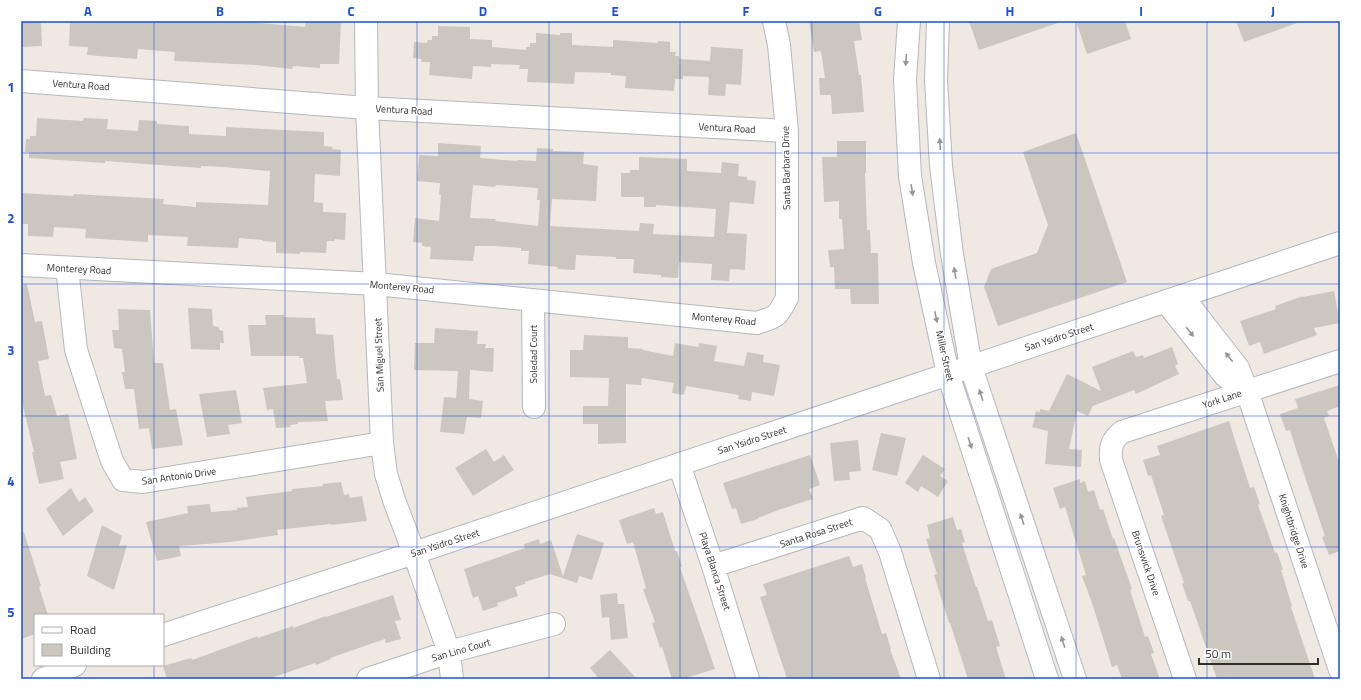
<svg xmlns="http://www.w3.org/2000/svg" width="1361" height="700" viewBox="0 0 1361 700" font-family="'Titillium Web',sans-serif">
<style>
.building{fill:#cbc7bf;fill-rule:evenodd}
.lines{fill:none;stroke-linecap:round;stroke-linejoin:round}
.minor-casing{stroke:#b4b7c1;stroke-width:24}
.minor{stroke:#fff;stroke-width:22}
.oneway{fill:#969696}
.grid{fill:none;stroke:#1d4ed8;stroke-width:1;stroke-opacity:0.55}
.labels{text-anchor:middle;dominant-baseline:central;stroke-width:3;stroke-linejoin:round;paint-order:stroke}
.street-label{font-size:10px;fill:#2e2e2e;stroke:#fff}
.neatline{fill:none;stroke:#1d4ed8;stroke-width:1.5}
.grid-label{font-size:13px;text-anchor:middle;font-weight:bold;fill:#1d4ed8}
</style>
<rect width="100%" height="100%" fill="#efe9e1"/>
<path class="building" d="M21 21H41L42 46 21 47Z
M70 21H249V22L305 27 306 21H341L339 64H320V68L293 66 292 69 256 65 174 61 175 52 138 49 137 59 87 55 88 47 69 46Z
M809 21H859L862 40 854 41 859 75H861L864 112 832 114 831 95H820L819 78H825L821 51 814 52Z
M969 21H1058V23L979 50Z
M1076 21H1125L1131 39 1087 54Z
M1236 21H1297V23L1244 42Z
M438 26 470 27V39L492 40V47L526 50V47H530V43H536V33L560 35V33H572V45L613 47V40L658 43V41L670 42V52H676L675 56H679V59L710 61 711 47 743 49 741 85 726 84 725 96 708 95 709 77 683 76V79H675L674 91 625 88 626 76 611 75V73L575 72 574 84 527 82 528 69H519L520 65 491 64V67L473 66 472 79 429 75 430 62H421L422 59 413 58 414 42 427 43 428 40H432V36H438Z
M37 118 83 121 84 118 108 119 107 129 138 131 139 120 157 121V124L189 126V134L226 136V127L324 132V146L333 147 332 149 341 150 340 176 315 174 314 202 323 203V212L346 213 345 240 335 239V241H327L326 253 300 252V254L276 253V242L263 241V240L239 238 238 248 193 246H187L188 237 148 235V242L85 238 86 229 54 227 53 237 28 236V224H21V193L73 196 74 194 164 199 163 204 196 207V202L268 205 270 171 223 167 201 166V168L105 161V163L29 158V152H25L26 139H30V136H36Z
M1076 133 1127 282 998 326 984 287 991 269 1037 253 1048 225 1023 152Z
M837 141H866V173H865L867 230H870L871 253H878L879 304H851L850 289H835L834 267H830L828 250 844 249 842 219H839V201L824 202 822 157H837Z
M438 143 481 146 480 158 517 161V160L536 161 537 148 553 149V151L584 152 583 164 598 166 596 201 552 199 550 226 639 231 640 223 654 224 653 234 714 237 716 209 656 205V207H644V197H621V173H630V170H639V157L687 159V171L721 173 722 162 739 164 738 176 747 177V180L756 181 754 204 730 202 727 233 747 234 745 270 730 269 729 281 711 280 712 264 679 262 678 278 661 277V275L633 273 634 259H616V257L576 255 575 270 557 269 558 267 528 264 529 251H521V248L494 246H475L473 261 430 259 431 247 422 246V243L413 242 415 218 439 221 441 195H439L440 183 417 181 419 155 438 156ZM473 185 495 187 496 185 538 188 537 200H540L538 226 495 221 496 219 470 218Z
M27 284 35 322 42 321 49 359 38 361 45 396 51 395 57 416 68 414 77 459 60 462 64 479 39 484 32 452H34L21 398V285Z
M1334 291 1340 323 1314 328 1317 335 1264 354 1260 342 1249 346 1240 321 1276 309 1275 306 1303 296V297Z
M188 308 212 309 213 326 219 327V330L223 331 224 343H220V350L191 349Z
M118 309 150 310 154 363H163L170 410 176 409 183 445 152 449 149 428 139 429 134 389H125L122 372H125L122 349 114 348 112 330H119Z
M265 315H284V317L315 318 316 334 333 335 337 379H340L343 400 325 401 328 421 298 422V424L290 425 291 427 276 428 273 409 267 410 263 388 307 383 303 358H299V356H251L248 325H266Z
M435 328 478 331 477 344H486L485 348H494L493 372 470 370 469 399 483 401 481 418 467 417 464 434 440 432 444 397 456 398 458 371 414 370 415 343H434Z
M584 335 628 337V348L643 349V350L673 356 675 343 698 347 699 343 717 346 714 361 744 366 747 352 764 355 763 362 780 365 774 396 752 392 751 401 738 399 739 395 686 386 684 395 672 393 674 383 642 378 641 385 626 384V443L598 444V424H583V406H608L609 378 570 377V350H583Z
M1172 347 1178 364 1175 366 1179 374 1136 394 1134 390 1093 406 1088 416 1077 411 1069 449 1082 450 1081 467 1045 464 1048 431 1032 427 1034 421 1036 411 1040 412V409L1049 411 1067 374 1101 391 1092 367 1133 351 1136 357 1143 355 1144 358Z
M1340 385V406L1327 411 1329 416 1324 418 1340 465V551L1329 555 1322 537 1325 536 1302 468 1290 430 1286 431 1280 414 1298 408 1295 399Z
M236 390 242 423 228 425 230 434 207 437 199 394Z
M1229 421 1250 488 1254 487 1260 504 1258 505 1275 553 1277 552 1283 570H1281L1292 606 1291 607 1315 679H1217L1190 601H1188L1182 584 1184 583 1161 516 1164 515 1151 475 1148 476 1143 460 1160 455 1157 446Z
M881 433 906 438 897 476 872 470Z
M858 440 861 471 849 472 850 480 834 481 830 443Z
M486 449 494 462 504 455 514 470 473 496 455 468Z
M810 455 820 485 809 489 813 499 778 510 758 518V519L741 524 736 508 732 509 723 483Z
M923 455 945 469 940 476 948 481 938 497 921 486 918 492 905 483Z
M1080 479V483L1085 481 1088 492 1094 490 1100 510 1103 509 1113 539 1114 538 1132 589 1130 590 1145 637 1148 636 1154 653 1151 654 1160 679H1122L1117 665 1112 667 1092 603 1082 576 1086 575 1065 507 1060 509 1053 488Z
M341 482 344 495 349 494 350 498 362 496 367 521 331 525V524L277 530 278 535 231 542 179 546 181 556 157 561 146 522 188 513 187 506 210 504 211 512 237 510V508L248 507 246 497 292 491V489L323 486V484Z
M71 488 79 502 85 497 94 511 63 536 46 509Z
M654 508 656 514 663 512 675 551H677L682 566 680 567 715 669 683 679H672L662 647 660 648 652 623 655 622 643 589 646 588 633 542 627 544 619 520Z
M953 517 957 530 961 529 965 542 962 543 976 587H977L988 621 992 620 1000 646 996 647 1006 679H968L950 623H949L934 575 937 574 926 539 930 538 927 525Z
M102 525 122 536 119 546 127 545 114 590 87 576Z
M21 532H24L41 586 39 587 48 615H35V634L21 639Z
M577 534 604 543 592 580 579 576 577 583 550 574 525 582V584L515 587 518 596 497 603 498 606 483 611 478 596 473 598 464 569 525 548 524 544 539 539 540 544 551 540 563 576Z
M849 556 853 567 862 564 866 578H865L882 634 886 633 891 649H890L901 679H787L760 597 767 595 763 584Z
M617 593 618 604H624L628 638 611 640 609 617 602 618 600 595Z
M393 595 401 620 395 621 401 639 386 643 385 639 330 658 331 659 316 665 315 663 268 679H167L163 666 191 658 192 660 258 636V638L293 626V628L326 616V617Z
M610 650 637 679H599L590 668Z"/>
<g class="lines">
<g class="minor-casing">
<path id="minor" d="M366 21 367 108 382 443 386 474 394 500 414 553 449 652 452 679
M909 21 905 80 910 176 924 263 948 374 1047 679
M938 21 936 80 941 166 952 254 971 367 1075 679
M21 81 367 108 787 131
M21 265 376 284 757 323C778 316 777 317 787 298V131L779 45 774 21
M67 268 76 350 112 461 123 480 143 482 382 443
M1182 296 1238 368 1247 391 1340 670
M533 300 534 407
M1166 302 1225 376 1233 381
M679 464 713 566 748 679
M713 566 863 518 880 529 890 552 929 679
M163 635 414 553 1340 243
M43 679 75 665
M368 679 449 652 554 624
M1185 679 1111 460C1110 446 1112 440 1122 432L1340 361"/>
</g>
<use href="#minor" class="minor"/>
</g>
<defs><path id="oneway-solid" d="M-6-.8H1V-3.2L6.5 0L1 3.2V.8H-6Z"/></defs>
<g class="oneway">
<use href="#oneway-solid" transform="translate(906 60) rotate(94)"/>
<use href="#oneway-solid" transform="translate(940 144) rotate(-93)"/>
<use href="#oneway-solid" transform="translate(912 190) rotate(81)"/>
<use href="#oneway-solid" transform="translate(955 273) rotate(-100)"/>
<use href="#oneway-solid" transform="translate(936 317) rotate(78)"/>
<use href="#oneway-solid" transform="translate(1190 332) rotate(52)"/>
<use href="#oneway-solid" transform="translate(1229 357) rotate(-128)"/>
<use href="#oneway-solid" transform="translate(981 395) rotate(-108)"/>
<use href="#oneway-solid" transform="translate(970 443) rotate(72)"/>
<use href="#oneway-solid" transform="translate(1022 519) rotate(-108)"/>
<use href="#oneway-solid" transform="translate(1063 642) rotate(-108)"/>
</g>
<path class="grid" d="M154 21V615M285 21V679M417 21V679M549 21V679M680 21V679M812 21V679M944 21V679M1076 21V679M1207 21V679M21 153H1340M21 284H1340M21 416H1340M21 547H1340M154 665V679"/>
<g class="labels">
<g class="street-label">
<text transform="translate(81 85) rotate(4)">Ventura Road</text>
<text transform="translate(404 110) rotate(3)">Ventura Road</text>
<text transform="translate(727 128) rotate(3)">Ventura Road</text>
<text transform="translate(786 168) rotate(-91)">Santa Barbara Drive</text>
<text transform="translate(79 269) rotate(3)">Monterey Road</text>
<text transform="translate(402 287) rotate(5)">Monterey Road</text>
<text transform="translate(724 319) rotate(5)">Monterey Road</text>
<text transform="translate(1059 337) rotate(-18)">San Ysidro Street</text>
<text transform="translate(533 354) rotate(-90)">Soledad Court</text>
<text transform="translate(379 355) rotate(-92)">San Miguel Street</text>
<text transform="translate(945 356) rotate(77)">Miller Street</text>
<text transform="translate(1222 399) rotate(-18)">York Lane</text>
<text transform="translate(752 440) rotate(-18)">San Ysidro Street</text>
<text transform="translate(179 476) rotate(-8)">San Antonio Drive</text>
<text transform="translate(1294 531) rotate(72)">Knightbridge Drive</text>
<text transform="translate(816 533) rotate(-18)">Santa Rosa Street</text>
<text transform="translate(445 543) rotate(-18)">San Ysidro Street</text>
<text transform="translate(1146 563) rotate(71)">Brunswick Drive</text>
<text transform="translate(715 571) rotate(72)">Playa Blanca Street</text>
<text transform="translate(461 650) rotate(-16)">San Lino Court</text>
</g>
</g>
<rect width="1361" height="700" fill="none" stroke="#ffffff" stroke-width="44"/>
<rect x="34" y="614" width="130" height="52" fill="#ffffff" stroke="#ababab"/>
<rect x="42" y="627" width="20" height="6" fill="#ffffff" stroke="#ababab"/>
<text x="70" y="634" font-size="12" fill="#2e2e2e">Road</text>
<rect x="42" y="644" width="20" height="12" fill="#cbc7bf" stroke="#ababab"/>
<text x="70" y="654" font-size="12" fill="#2e2e2e">Building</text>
<path d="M1199 658v6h119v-6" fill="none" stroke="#2e2e2e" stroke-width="2"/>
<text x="1205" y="658" font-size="12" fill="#2e2e2e" stroke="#ffffff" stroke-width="3" paint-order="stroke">50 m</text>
<rect x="22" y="22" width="1317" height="656" class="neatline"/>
<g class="grid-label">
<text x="88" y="16">A</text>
<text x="220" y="16">B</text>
<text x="351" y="16">C</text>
<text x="483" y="16">D</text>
<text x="615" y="16">E</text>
<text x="746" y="16">F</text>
<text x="878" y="16">G</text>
<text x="1010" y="16">H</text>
<text x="1141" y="16">I</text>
<text x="1273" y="16">J</text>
<text x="11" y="92">1</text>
<text x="11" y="223">2</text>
<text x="11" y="355">3</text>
<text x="11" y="486">4</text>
<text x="11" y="617">5</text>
</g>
</svg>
